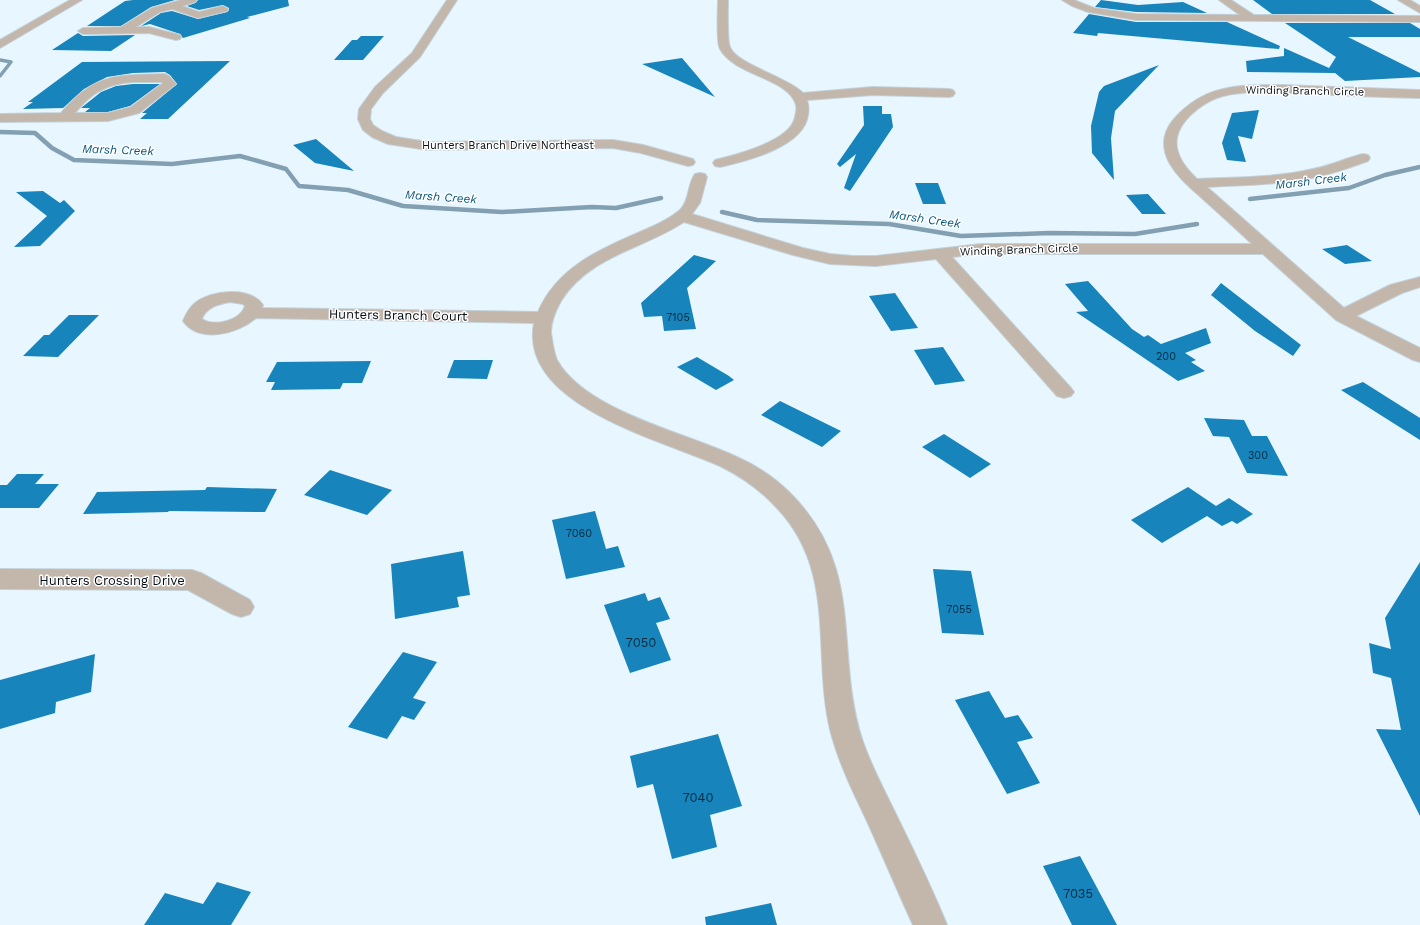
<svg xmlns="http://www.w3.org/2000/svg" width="1420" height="925" viewBox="0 0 1420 925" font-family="'Work Sans',sans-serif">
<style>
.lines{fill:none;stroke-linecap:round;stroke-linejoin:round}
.stream-far1{stroke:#839fb2;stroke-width:3.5}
.stream{stroke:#839fb2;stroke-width:4.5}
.building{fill:#1784bb}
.minor-casing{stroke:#c3d1d9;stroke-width:2}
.minor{fill:#c3b6ab;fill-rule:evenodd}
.labels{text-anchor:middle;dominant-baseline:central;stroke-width:3;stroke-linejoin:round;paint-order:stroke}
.far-street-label{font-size:11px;fill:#030d14;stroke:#fff}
.number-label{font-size:11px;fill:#082b3e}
.far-water-label{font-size:12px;font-style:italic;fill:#07557b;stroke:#fff}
.street-label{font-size:13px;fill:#030d14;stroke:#fff}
.near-number-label{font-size:13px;fill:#082b3e}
</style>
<rect width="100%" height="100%" fill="#e8f6ff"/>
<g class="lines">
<path class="stream-far1" d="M0 60 11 62 0 76"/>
<path class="stream" d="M0 132 35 133 52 148 74 160 172 164 240 156 286 169 299 186 348 190 403 206 502 212 592 207 616 208 661 198
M1250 199 1349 188 1385 175 1420 167
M722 212 757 220 889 224 961 236 1050 233 1135 234 1197 224"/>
</g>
<path class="building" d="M133 0H175L151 7 121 26H87L125 1Z
M198 0H288L289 6 247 17 250 18 183 38 180 34 150 24 141 26 161 13 172 11 198 19 227 12 229 10V8L223 5 199 10 187 6 195 3Z
M1101 0 1138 5 1183 2 1207 13 1136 12 1095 7Z
M1253 0H1370L1395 14H1272Z
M1089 14 1136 22H1227L1280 46 1279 49 1098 33 1097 36 1073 33Z
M1285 23H1410L1420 29V37H1348L1420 73V77L1345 81 1335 73 1247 72 1246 61 1284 56V48L1329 68 1336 57Z
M78 33 83 36 135 35 111 51 52 50Z
M361 36H384L363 60H334L352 40H357Z
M682 58 715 97 642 64Z
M230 61 168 119H140L147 113H142L177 84 170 75 165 72 133 73 107 77 84 89 63 108 23 109 33 102H28L82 62Z
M1159 65 1115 111 1111 138 1114 180 1092 153 1091 126 1099 92 1104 86Z
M133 84H160L130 106 108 112H85L90 108H81L101 92 116 86Z
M863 106H882V114H891L893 127 850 191 844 188 856 154 840 167 837 164 864 125Z
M1259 110 1252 139 1238 136 1246 162 1227 160 1222 143 1232 113Z
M316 139 354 171 315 163 293 145Z
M915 183H938L946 204H923Z
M43 191 60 203 64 200 75 211 40 246 14 247 47 216 16 192Z
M1148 194 1166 214H1142L1126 195Z
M1347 245 1372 261 1345 264 1322 249Z
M694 255 716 261 687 288 696 329 664 331 662 316 644 317 641 303Z
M1088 281 1132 329 1144 337 1148 335 1161 344 1206 328 1211 343 1185 353 1196 360 1191 362 1205 371 1178 381 1076 312 1088 311 1065 284Z
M1221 283 1301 345 1293 356 1255 331 1211 295Z
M895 293 918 328 891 331 869 296Z
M69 315H99L58 357 23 356 44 335H49Z
M943 347 965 381 935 385 914 350Z
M697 357 729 376 734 380 716 390 677 367Z
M454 360H493L487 379 447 378Z
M371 361 362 383H343L340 389 271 390 275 382H266L277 362Z
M1363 382 1420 418V440L1341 390Z
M780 401 841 431 822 447 761 415Z
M1204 418 1244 420 1252 436H1267L1288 476 1247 473 1229 437 1213 436Z
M944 434 991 464 970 478 922 447Z
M330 470 392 490 367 515 304 495Z
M17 474H44L35 484H59L39 508H0V485H7Z
M207 487 277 489 265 512 169 511 168 512 83 514 97 492 205 490Z
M1188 487 1216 506 1229 498 1253 514 1237 524 1232 521 1222 526 1207 516 1162 543 1131 520Z
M595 511 606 549 618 546 625 567 566 579 552 520Z
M463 551 470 595 457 597 459 607 395 619 391 564Z
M1420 562V816L1376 729 1401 730 1391 678 1373 673 1369 643 1391 649 1385 618Z
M933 569 971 571 984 635 942 633Z
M645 593 648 601 660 597 670 619 656 623 671 660 630 673 604 605Z
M403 652 437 662 413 698 426 702 414 720 402 716 387 739 348 727Z
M95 654 91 692 56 702 55 713 0 729V680Z
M989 691 1005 718 1018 715 1033 738 1017 742 1040 783 1007 794 955 700Z
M718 734 742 806 710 815 717 847 672 859 653 784 637 788 630 756Z
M1080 856 1117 925H1072L1043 866Z
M217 882 251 892 231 925H144L165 893 203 904Z
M771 903 777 925H706L705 917Z"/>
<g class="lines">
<g class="minor-casing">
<path id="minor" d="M70 0H82L0 48V40Z
M181 0H197L195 2 182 6 199 12 223 6 228 9 227 11 198 18 172 9 160 12 136 27H149L180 35 181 37 180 39 176 40 149 33 83 34 78 31 83 28 121 27 152 8Z
M447 0H457L420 57 383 93 371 109 370 119 373 125 382 131 396 137 428 142 613 140 643 145 693 159 695 162 693 165 688 166 641 153 613 148 428 150 388 144 372 137 363 130 358 119 359 109 375 87 412 53Z
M718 0H728C728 9 727 41 730 47 736 64 787 77 803 93L873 87 949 89 953 90 955 93 953 96 949 97 873 95 807 100C809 106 809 109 808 115 804 147 746 161 720 167L715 166 713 163 715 160C736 155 791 141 795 117 796 113 797 108 796 105 789 78 735 76 720 49 716 42 718 9 718 0Z
M1062 0H1074L1094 8 1136 14 1240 15 1219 0H1231L1254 15 1420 16V22L1136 20 1088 12 1072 6Z
M1398 0H1410L1420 6V13Z
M165 74 169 76 176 84 139 113 108 121 0 122V114L61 113C95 73 116 75 165 74ZM133 82H162L163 83 131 107 108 113H75C92 92 107 84 133 82Z
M1282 85 1420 90V98C1385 97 1349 96 1314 94 1284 93 1252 89 1223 96 1207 100 1186 115 1179 131 1171 149 1184 167 1197 179 1236 177 1275 178 1313 169 1330 166 1346 158 1363 154L1368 155 1370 158 1368 161C1349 168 1331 174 1312 178 1277 185 1242 185 1207 187L1344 308 1390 285 1420 277V287L1402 293 1356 316 1420 348V362L1413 360 1336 320 1263 254H981L952 257 1071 388 1074 392 1071 396 1064 398 1057 396 936 259 876 266 830 264 793 255 684 222C643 249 589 256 561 301 556 310 551 321 551 332 552 340 554 353 557 360 586 412 688 433 739 458 759 467 778 480 793 496 866 572 834 651 862 739 869 760 879 780 889 800 909 841 930 883 947 925H913C897 890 882 854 866 819 853 792 840 765 832 737 810 657 840 572 775 506 760 490 742 477 722 467 667 441 518 407 534 323L256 318C238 334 199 344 183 321 186 314 189 308 195 303 211 290 250 286 263 305L262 308 538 312C557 268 598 250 640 232 654 226 668 220 680 210 690 200 687 185 695 174L700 173 705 174 707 177 700 203 692 214 803 248 830 254 853 256H876L981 244H1252C1237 230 1221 215 1205 201 1192 189 1179 179 1170 164 1161 148 1162 133 1174 119 1205 84 1239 85 1282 85ZM230 302 243 304 245 306C240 321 214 327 202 319 206 307 219 304 230 302Z
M0 569 192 570 201 573 250 600 254 607 250 614 241 617 232 614 188 590 0 589Z"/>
</g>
<use href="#minor" class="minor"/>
</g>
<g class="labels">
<g class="far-street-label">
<text transform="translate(1305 91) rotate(1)">Winding Branch Circle</text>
<text x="508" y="145">Hunters Branch Drive Northeast</text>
<text transform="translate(1019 250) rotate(-2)">Winding Branch Circle</text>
</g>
<g class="number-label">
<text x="678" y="317">7105</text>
<text x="1166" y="356">200</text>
<text x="1258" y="455">300</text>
<text x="579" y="533">7060</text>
<text x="959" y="609">7055</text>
</g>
<g class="far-water-label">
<text transform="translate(118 150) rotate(2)">Marsh Creek</text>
<text transform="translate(1311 181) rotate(-7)">Marsh Creek</text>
<text transform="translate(441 197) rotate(4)">Marsh Creek</text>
<text transform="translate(925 219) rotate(8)">Marsh Creek</text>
</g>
<g class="street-label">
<text transform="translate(398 315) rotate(1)">Hunters Branch Court</text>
<text x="112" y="580">Hunters Crossing Drive</text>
</g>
<g class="near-number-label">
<text x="641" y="642">7050</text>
<text x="698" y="797">7040</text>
<text x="1078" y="893">7035</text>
</g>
</g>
</svg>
